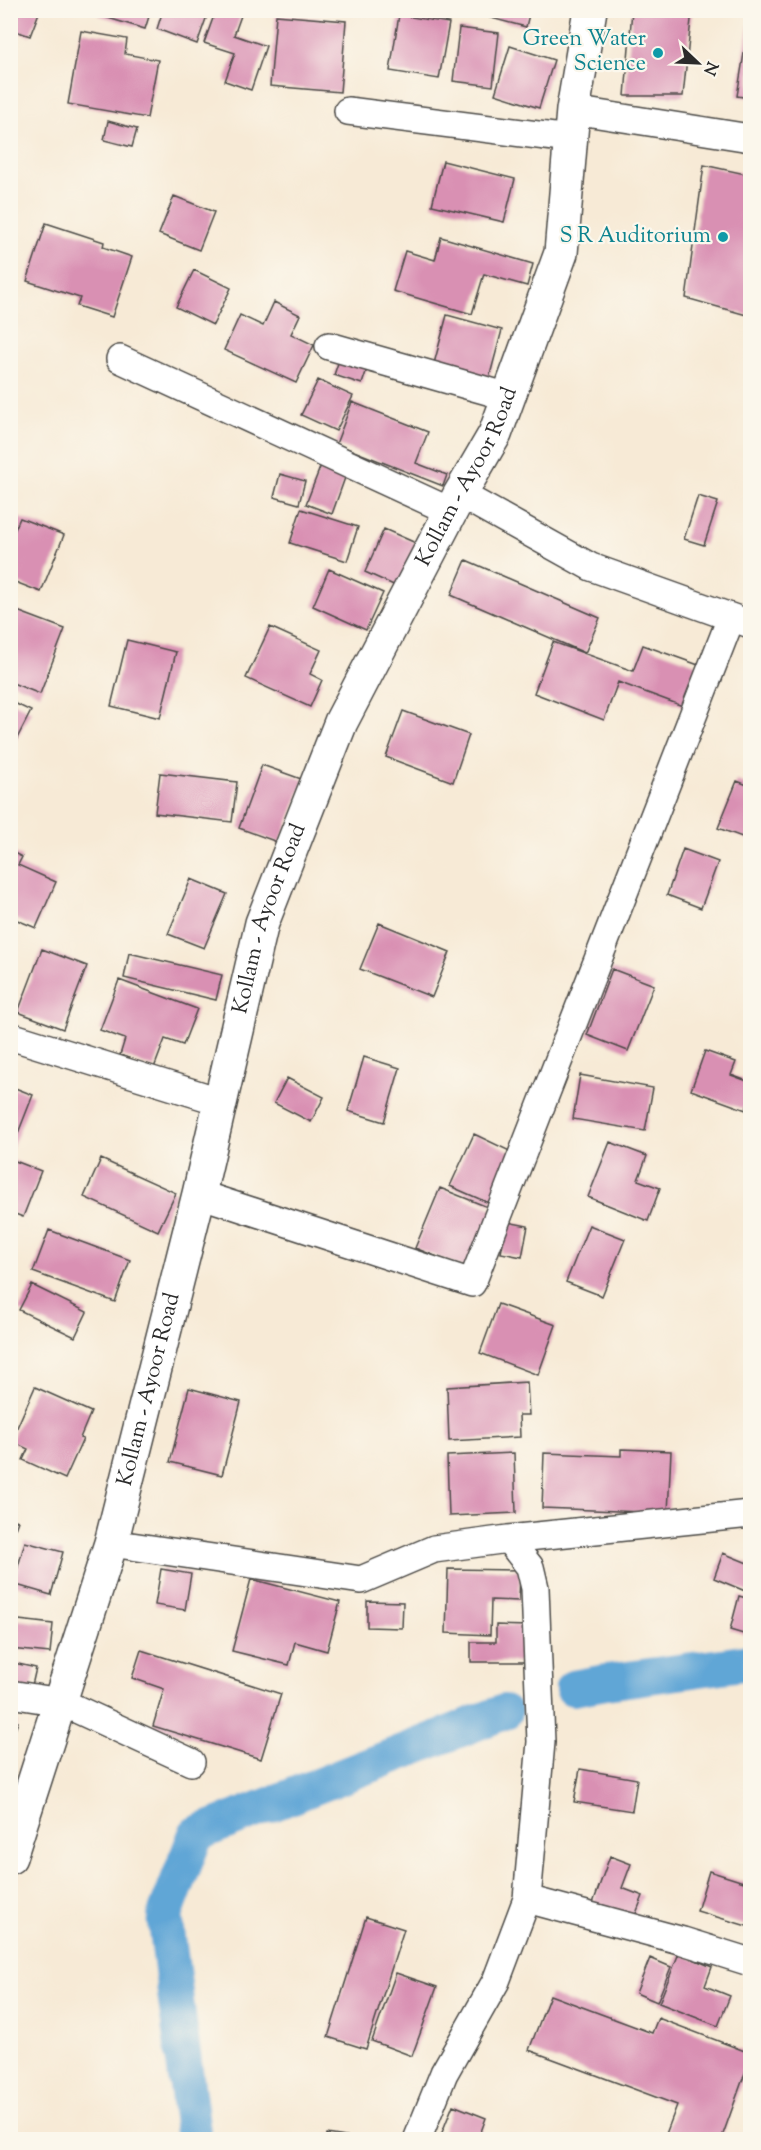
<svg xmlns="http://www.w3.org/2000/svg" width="761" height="2150" viewBox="0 0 761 2150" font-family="'Sorts Mill Goudy',serif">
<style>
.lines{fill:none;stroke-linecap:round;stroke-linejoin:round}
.canal{stroke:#60a6d6;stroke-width:36}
.building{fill:#d990b3}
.minor-casing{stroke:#4a4845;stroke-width:30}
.secondary-casing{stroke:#4a4845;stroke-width:36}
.minor{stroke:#fff;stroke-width:27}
.secondary{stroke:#fff;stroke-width:33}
.culture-dot{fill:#0f9aa8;stroke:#fbf7ec;stroke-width:2}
.labels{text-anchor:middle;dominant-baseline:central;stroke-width:4.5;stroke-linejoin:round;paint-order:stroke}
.culture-label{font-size:22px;fill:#0d838f;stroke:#fbf7ec;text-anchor:end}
.street-label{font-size:22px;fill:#2b2b2b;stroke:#fbf7ec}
</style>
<rect width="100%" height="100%" fill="#fbf7ec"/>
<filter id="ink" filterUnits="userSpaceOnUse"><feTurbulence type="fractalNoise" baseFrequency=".0167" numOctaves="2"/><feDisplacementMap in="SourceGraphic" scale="12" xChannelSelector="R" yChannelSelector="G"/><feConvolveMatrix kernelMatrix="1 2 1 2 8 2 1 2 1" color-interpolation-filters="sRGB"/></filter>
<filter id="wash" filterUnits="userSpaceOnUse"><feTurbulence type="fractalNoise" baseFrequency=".008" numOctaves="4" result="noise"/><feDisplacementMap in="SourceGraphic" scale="24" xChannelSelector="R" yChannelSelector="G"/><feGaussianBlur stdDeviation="1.35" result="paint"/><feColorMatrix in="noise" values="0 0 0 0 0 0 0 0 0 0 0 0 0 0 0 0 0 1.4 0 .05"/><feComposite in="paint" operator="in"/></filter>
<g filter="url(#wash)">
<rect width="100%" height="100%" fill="#f7ead6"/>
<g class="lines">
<path class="canal" d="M573 1688 606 1682 750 1662
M194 2140 165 1915 196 1834 504 1712"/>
</g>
<g id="blocks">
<path class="building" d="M10 10H40L30 36 10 29Z
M100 10H151L145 29 98 15Z
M163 10H209L197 44 157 29Z
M216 10H243L234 35 266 46 251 90 225 81 235 53 204 43Z
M477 10H530L526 27 476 14Z
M632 10H692L683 96H625Z
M276 15 346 21 340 92 270 86Z
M399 15 449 23 439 79 390 71Z
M749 23H750V98L737 96Z
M459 28 499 33 493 86 453 81Z
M81 31 127 39 125 54 158 60 147 118 68 104Z
M510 46 554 60 539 108 495 94Z
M108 121 137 129 132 147 104 140Z
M443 161 515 179 504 222 432 205Z
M704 165 750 175V316L686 298Z
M174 196 214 212 199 250 159 234Z
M46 223 104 242 103 247 132 257 112 317 77 306 80 298 27 281Z
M441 237 533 264 527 286 484 274 472 314 393 291 405 251 435 260Z
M194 270 231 288 213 325 176 307Z
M274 302 300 315 291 334 314 345 296 383 224 350 240 315 263 326Z
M447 315 502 330 487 386 432 371Z
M341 354 369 363 362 384 334 375Z
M318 380 353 396 336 431 301 415Z
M352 402 428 432 416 463 447 475 443 486 336 444Z
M321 465 346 475 332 514 306 504Z
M280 474 305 481 299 504 274 497Z
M698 496 718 502 704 545 684 539Z
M301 509 358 527 347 561 290 543Z
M20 518 64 535 41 592 10 580V541Z
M384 529 418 544 398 587 365 572Z
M466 560 600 618 585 653 451 595Z
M329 569 383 593 366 630 313 606Z
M12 609 65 629 40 694 10 682V613Z
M270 627 321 650 310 674 322 680 310 707 246 678Z
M127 640 176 652 160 718 111 706Z
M553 642 633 671 643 645 704 667 688 708 618 682 604 720 534 693Z
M10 701 31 711 10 752Z
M403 711 469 735 453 782 386 757Z
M262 765 304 780 280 843 239 828Z
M160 773 237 782 232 822 155 813Z
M737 781 750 786V840L718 828Z
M683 849 718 862 701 908 667 895Z
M10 851 22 857 18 865 56 882 36 928 10 917Z
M191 879 227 894 204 948 168 934Z
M379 923 450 952 432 997 360 969Z
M42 949 87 966 63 1029 18 1012Z
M129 953 222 975 216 1000 124 978Z
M612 969 654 985 628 1051 587 1035Z
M119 980 197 1009 183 1045 165 1039 154 1068 120 1055 125 1039 100 1030Z
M705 1051 736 1062 731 1075 750 1082V1098L746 1110 691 1090Z
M364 1057 400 1068 384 1122 348 1111Z
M580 1075 653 1088 645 1131 573 1119Z
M287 1078 324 1097 311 1122 274 1103Z
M10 1086 33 1095 11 1151H10Z
M474 1134 514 1153 491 1204 450 1186Z
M610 1142 647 1156 638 1180 660 1188 648 1221 588 1197Z
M10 1159 41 1171 23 1217 10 1212Z
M101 1159 176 1193 158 1231 84 1197Z
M440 1188 495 1210 470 1270 415 1248Z
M507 1222 528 1226 522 1257 501 1253Z
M589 1225 625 1239 602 1296 566 1282Z
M49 1230 130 1260 115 1302 33 1272Z
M32 1285 87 1312 75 1337 19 1310Z
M498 1304 556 1325 538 1375 480 1353Z
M527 1382 529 1415H519L520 1437 449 1441 447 1387Z
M35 1387 91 1412 80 1438 83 1439 65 1479 23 1460 28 1449 11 1441Z
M189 1388 241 1402 222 1475 170 1462Z
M621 1449 671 1451 668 1513 542 1508 544 1453 621 1456Z
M514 1453 516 1513 449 1516 447 1456Z
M10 1518 18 1521 11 1540H10Z
M25 1542 63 1552 51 1595 13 1584Z
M723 1553 750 1564V1593L714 1578Z
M161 1569 191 1574 185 1610 155 1605Z
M448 1569 520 1570 519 1601 491 1600 490 1635 446 1633Z
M251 1579 340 1602 327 1651 295 1642 289 1665 232 1651Z
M739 1596 750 1599V1636L730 1630Z
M367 1601 403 1602 402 1628 367 1627Z
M10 1619 53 1624 50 1653 10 1649Z
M496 1625 529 1626 528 1662H471V1642H496Z
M141 1650 281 1694 261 1759 153 1726 164 1689 132 1678Z
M10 1662 36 1668 31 1690 10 1685Z
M10 1719 18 1722 11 1741H10Z
M580 1769 637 1779 632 1811 574 1802Z
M610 1856 631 1864 622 1888 643 1896 633 1921 592 1906Z
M709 1871 750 1884V1927L697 1911Z
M366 1917 404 1929 366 2049 328 2037Z
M679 1953 712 1967 705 1986 730 1996 718 2026 659 2003Z
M650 1958 671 1967 657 2002 636 1993Z
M396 1973 437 1987 412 2056 372 2041Z
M550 1995 652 2033 658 2018 750 2053V2059L721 2140H679L666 2134 677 2105 529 2050Z
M453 2105 486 2118 478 2140H439Z
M327 2134 351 2138V2140H326Z"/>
</g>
</g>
<g filter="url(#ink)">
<use href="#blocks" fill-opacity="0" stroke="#4a4845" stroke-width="1.5"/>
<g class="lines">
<g class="minor-casing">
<path id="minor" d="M573 110 750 138
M348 111 570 139
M329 346 509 397
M120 359 452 512
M460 494 591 567 750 624
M10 1036 219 1101
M199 1194 472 1283 731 618
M111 1543 361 1580 434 1549 508 1539 750 1514
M10 1694 61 1702 191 1762
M527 1899 683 1941 750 1962
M417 2140 444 2073 496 1981 527 1899 541 1742 535 1588 530 1567 508 1539"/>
</g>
<g class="secondary-casing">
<g id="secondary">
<path id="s1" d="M10 1857 111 1543 199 1194 262 923 341 722 460 494 495 434 561 253 573 110 590 10"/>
</g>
</g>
<use href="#minor" class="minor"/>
<use href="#secondary" class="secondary"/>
</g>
</g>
<g class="culture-dot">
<circle cx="658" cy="53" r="6"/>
<circle cx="723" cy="237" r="6"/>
</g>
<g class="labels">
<g class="culture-label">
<text x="646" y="40">Green Water<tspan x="646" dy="25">Science</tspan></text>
<text x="711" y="237">S R Auditorium</text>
</g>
<g class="street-label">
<text stroke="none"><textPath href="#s1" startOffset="1460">Kollam - Ayoor Road</textPath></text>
<text stroke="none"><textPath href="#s1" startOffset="974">Kollam - Ayoor Road</textPath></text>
<text stroke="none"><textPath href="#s1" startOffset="488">Kollam - Ayoor Road</textPath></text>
</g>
</g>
<rect width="761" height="2150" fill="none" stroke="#fbf7ec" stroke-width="36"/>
<g transform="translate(698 63) rotate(113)" stroke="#fbf7ec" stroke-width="4.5" paint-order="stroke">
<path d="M0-4.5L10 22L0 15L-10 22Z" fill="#2b2b2b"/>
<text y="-9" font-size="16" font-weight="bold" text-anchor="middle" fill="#2b2b2b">N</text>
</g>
</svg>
